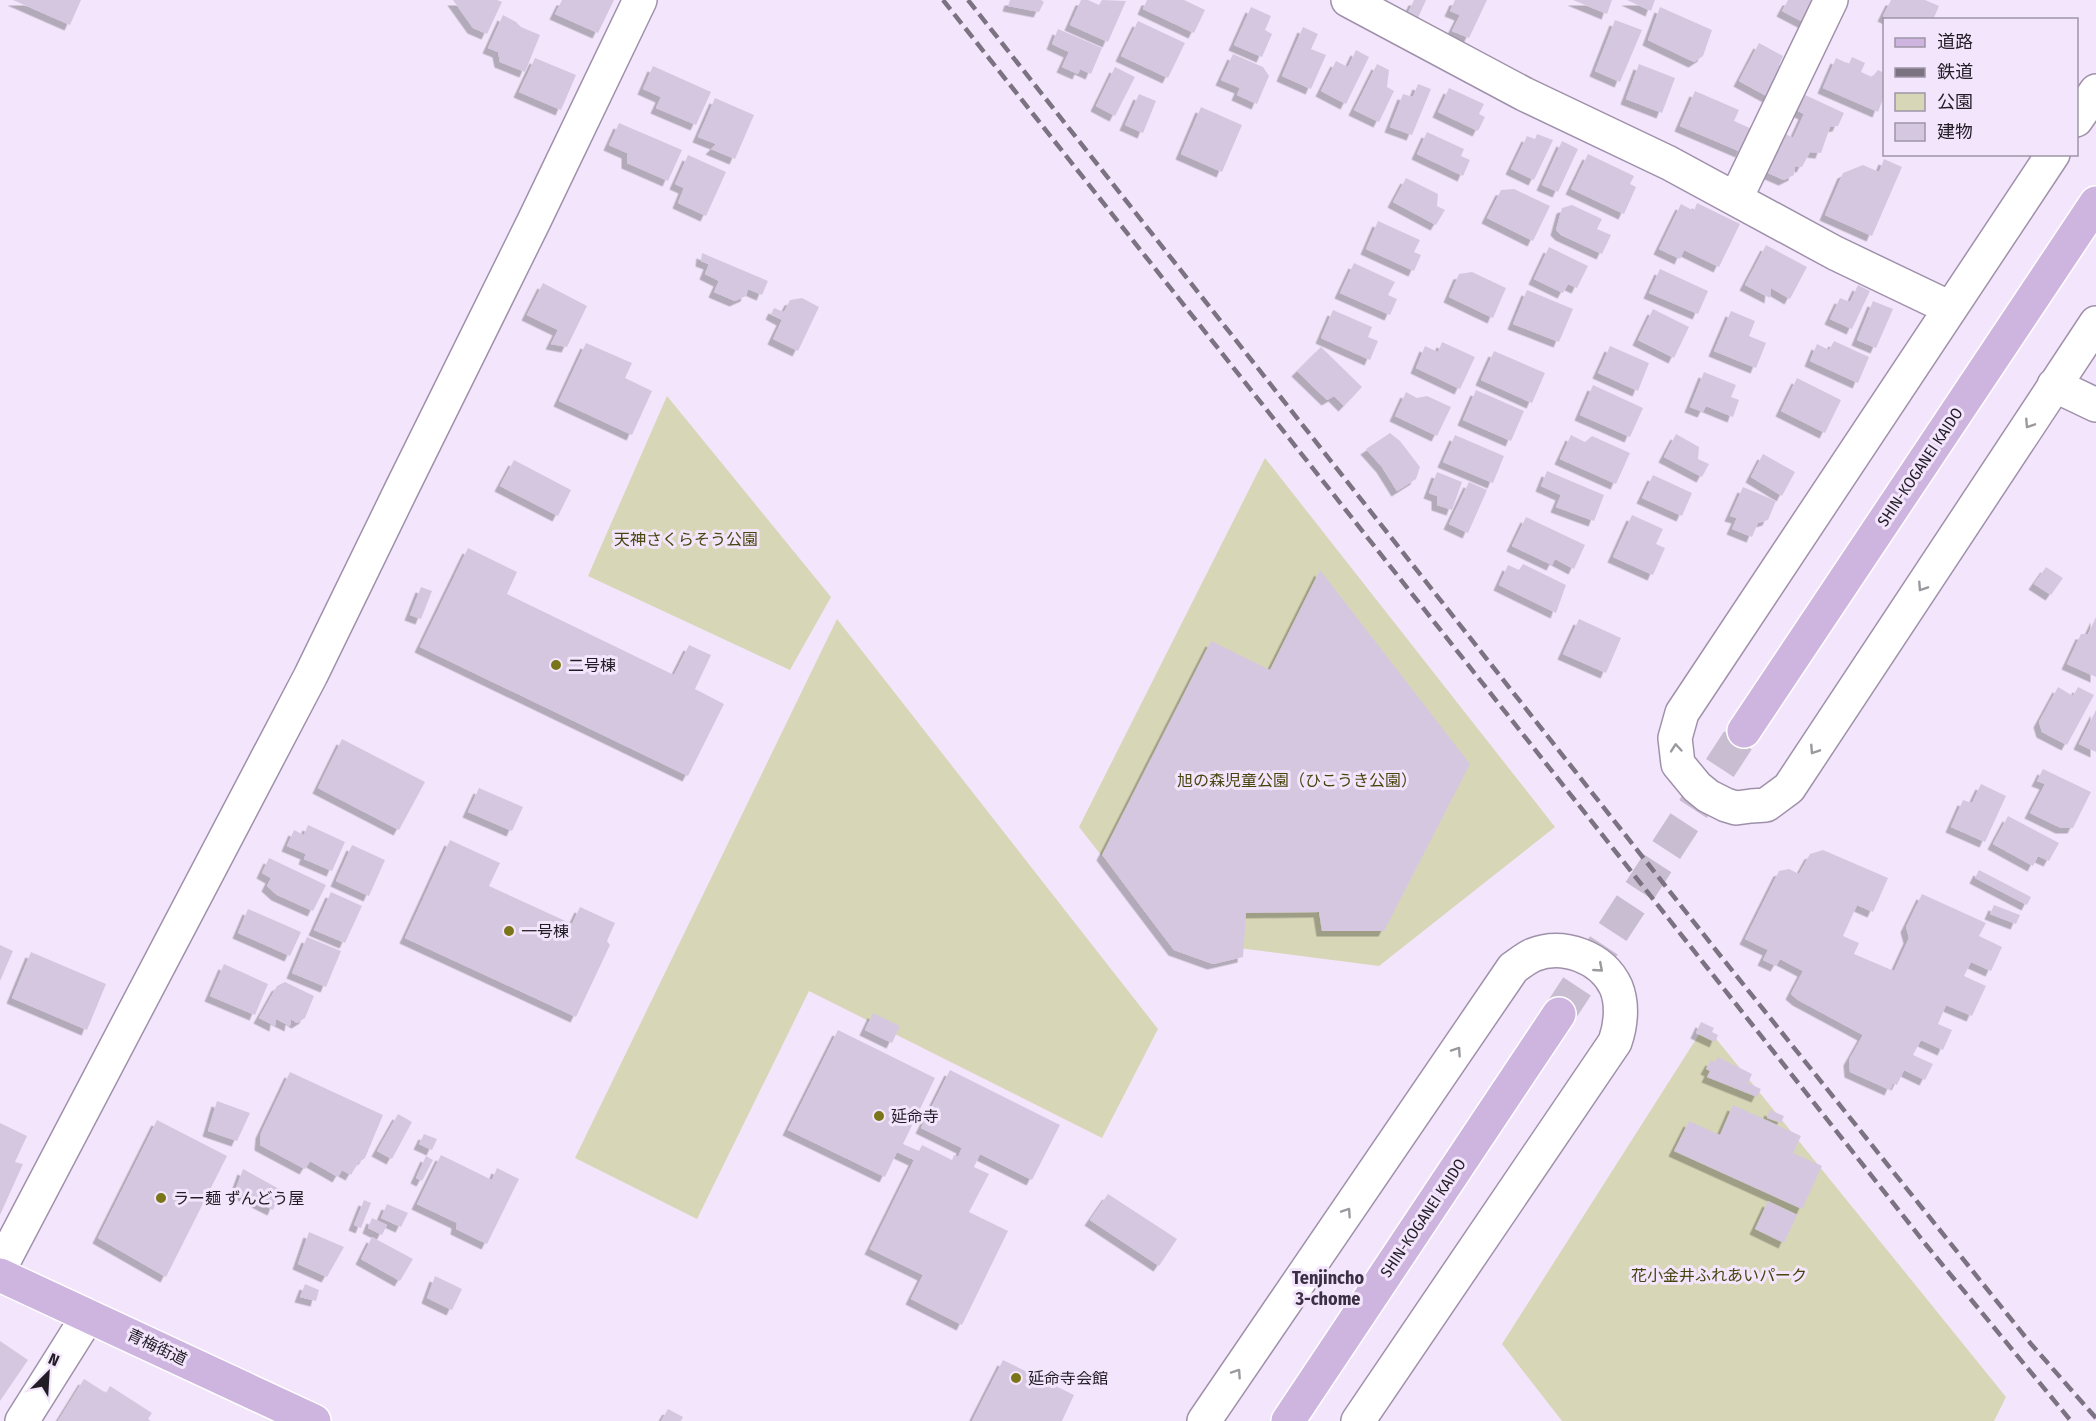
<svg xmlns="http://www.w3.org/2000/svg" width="2096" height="1421" viewBox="0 0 2096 1421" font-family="'Fira Sans Condensed','Noto Sans JP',sans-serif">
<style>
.green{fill:#d7d6b7}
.building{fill:#d6c7e1;filter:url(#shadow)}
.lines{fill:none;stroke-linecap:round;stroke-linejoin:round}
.major-tunnel{stroke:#c9bed1;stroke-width:33;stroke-dasharray:33 16;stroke-linecap:butt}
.minor-casing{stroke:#9f91aa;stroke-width:36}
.major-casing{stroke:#fff;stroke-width:36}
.minor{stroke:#fff;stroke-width:33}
.major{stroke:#ceb5e0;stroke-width:33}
.rail{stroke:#7b7381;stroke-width:4.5;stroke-dasharray:12 6;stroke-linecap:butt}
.oneway{stroke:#9b999d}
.poi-dot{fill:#7b7519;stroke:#f3e6fc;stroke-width:2}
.labels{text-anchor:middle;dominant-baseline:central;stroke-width:6;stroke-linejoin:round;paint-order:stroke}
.street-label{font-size:16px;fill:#211c25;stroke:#f3e6fc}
.park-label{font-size:16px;fill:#49450f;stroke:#f3e6fc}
.poi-label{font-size:16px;fill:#211c25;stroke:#f3e6fc;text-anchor:start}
.neighbourhood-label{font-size:18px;font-weight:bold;fill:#3b2f44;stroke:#f3e6fc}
</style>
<defs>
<filter id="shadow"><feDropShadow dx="-5.5" dy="5.5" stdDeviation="0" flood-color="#0004"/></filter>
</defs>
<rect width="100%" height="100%" fill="#f3e6fc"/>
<path class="green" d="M667 396 831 597 790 670 588 576Z
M1265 458 1555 827 1379 966 1167 939 1079 827Z
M837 619 1158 1029 1102 1138 809 991 697 1219 575 1158Z
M1705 1025 2006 1397 1994 1421H1562L1502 1344Z"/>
<path class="building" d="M13 0H81L70 25Z
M453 0H497L502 2 487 34 473 28Z
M562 0H614L598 33 555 14Z
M1010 0H1041L1044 2 1039 12 1008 6Z
M1081 0H1088L1099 5 1102 0 1126 1 1108 42 1070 25Z
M1147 0H1184L1205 10 1194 33 1143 9Z
M1414 0H1426L1417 20 1407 15Z
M1455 0H1487L1469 38 1452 31 1460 15 1450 11Z
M1573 0H1612L1607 14Z
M1627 0H1655L1651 11Z
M1788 0H1817L1805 23 1782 11Z
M1891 0H1925L1939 6 1933 20H1891L1883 16Z
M1251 7 1271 16 1265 30 1272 34 1262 57 1234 45Z
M1660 7 1712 30 1703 56 1694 62 1648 40Z
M503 15 516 22 521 27 540 35 525 72 500 62 498 52 488 48Z
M1615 20 1642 30 1620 82 1595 71Z
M1138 21 1185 43 1168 78 1121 56Z
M1303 27 1318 34 1311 49 1326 55 1311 89 1282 76Z
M1058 29 1102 48 1091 74 1080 69 1078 74 1062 67 1069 52 1052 44Z
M1759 43 1783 56 1779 65 1787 70 1772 99 1739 81Z
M1356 50 1369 57 1346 104 1321 91 1336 61 1348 67Z
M1233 54 1263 67 1269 76 1257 104 1237 95 1240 88 1221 80Z
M1852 57 1865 63 1861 72 1872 77 1878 70 1884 73V96L1878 112 1823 88 1836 58 1849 64Z
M535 58 576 75 561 110 519 92Z
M1377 64 1389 70 1387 87 1394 91 1379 122 1354 110Z
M1639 64 1675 78 1662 113 1626 99Z
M653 66 711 92 696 125 656 108 661 97 643 89Z
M1115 67 1135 77 1115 116 1096 106Z
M1418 84 1431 89 1412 135 1390 127 1403 94 1413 97Z
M1449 88 1484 104 1479 114 1485 117 1478 131 1438 112Z
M1695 91 1739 110 1734 121 1752 129 1741 152 1680 126Z
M1139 94 1156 101 1143 133 1125 125Z
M1803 94 1844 113 1838 126 1830 127 1821 153 1810 152 1802 167 1795 166 1794 175 1784 180 1768 173 1786 134 1793 138 1804 114 1796 110Z
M715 98 754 115 735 159 711 149 716 144 698 137Z
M1201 107 1242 125 1222 172 1181 154Z
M619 123 682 150 668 181 627 163V153L609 145Z
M1427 132 1464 149 1461 156 1470 160 1463 176 1417 154Z
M1537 134 1553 140 1534 180 1511 169 1527 136 1535 139Z
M1562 141 1578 149 1558 192 1542 185Z
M1588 154 1634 176 1630 184 1636 187 1624 214 1571 189Z
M688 155 726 172 706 216 678 203 684 188 675 184Z
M1884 159 1902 167 1872 236 1825 215 1843 173 1863 165 1879 172Z
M1406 178 1438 194 1437 206 1445 210 1436 225 1393 202Z
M1514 189 1550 206 1533 241 1487 218 1501 190Z
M1697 203 1740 224 1719 267 1684 250 1680 259 1659 249 1681 204 1694 211Z
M1572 205 1602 219 1597 229 1611 235 1602 254 1561 235 1556 230 1562 208Z
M1378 221 1420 240 1414 252 1421 255 1414 271 1366 249Z
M1766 245 1807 267 1790 299 1771 288 1770 298 1745 285Z
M1549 247 1588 266 1577 288 1568 284 1563 293 1534 279Z
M702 253 768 281 762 295 748 289 746 296 735 301 714 292 719 281 705 274 709 264 701 261Z
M1354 263 1395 282 1388 295 1397 299 1390 315 1340 293Z
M1660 269 1708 291 1698 314 1649 293Z
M1472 272 1506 288 1493 318 1449 297 1459 274Z
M543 283 587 306 567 347 551 344 558 330 527 315Z
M1858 285 1870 291 1852 329 1830 319 1840 298 1850 302Z
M1527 290 1573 309 1559 342 1513 324Z
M802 298 819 307 798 351 773 339 782 320 771 314 774 308 784 312 790 300Z
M1873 301 1893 309 1876 348 1857 340Z
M1653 309 1689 327 1674 358 1638 340Z
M1333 310 1372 327 1368 337 1378 341 1370 360 1321 338Z
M1731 311 1755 321 1749 336 1766 343 1756 368 1714 351Z
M1834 341 1869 357 1858 383 1810 361 1817 344 1829 350Z
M1442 342 1475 357 1460 389 1416 368 1425 346 1438 352Z
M586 343 632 363 625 378 652 391 632 435 559 401Z
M1610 346 1649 363 1638 391 1598 373Z
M1321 347 1362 387 1344 406 1334 396 1327 400 1297 371Z
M1494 351 1545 373 1532 403 1481 380Z
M1704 372 1736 385 1731 397 1739 400 1733 417 1706 406 1703 412 1690 407Z
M1797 378 1841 400 1825 433 1781 411Z
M1593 385 1643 408 1630 437 1580 415Z
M1476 390 1524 411 1511 441 1463 420Z
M1406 392 1417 398 1427 396 1451 407 1437 436 1395 416Z
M1390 433 1400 441 1420 467 1416 479 1397 491 1382 467 1366 449Z
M1676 434 1699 447 1698 459 1709 464 1702 477 1664 457Z
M1455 435 1504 456 1493 483 1443 462Z
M1571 435 1585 442 1592 436 1630 453 1616 484 1560 459Z
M1763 454 1795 472 1782 496 1751 477Z
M514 460 571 490 558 516 500 486Z
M1547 471 1604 495 1594 521 1556 507 1561 495 1541 486Z
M1437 472 1462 482 1452 510 1437 505V496L1429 493Z
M1653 475 1692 493 1682 516 1642 498Z
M1469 482 1487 490 1468 533 1449 524Z
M1743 487 1776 501 1768 520 1758 523 1752 537 1732 529 1737 518 1730 516Z
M1632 515 1663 529 1656 544 1665 548 1653 575 1613 557Z
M1526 517 1585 545 1574 569 1555 559 1552 565 1512 546Z
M468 548 517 572 507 594 674 675 689 645 711 655 695 689 724 704 688 776 420 647Z
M1523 564 1566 585 1556 613 1499 585 1508 565 1519 570Z
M2046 567 2063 578 2051 595 2034 584Z
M1320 570 1470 764 1384 931H1322L1319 912 1246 913 1243 957 1213 964 1174 950 1102 855 1211 641 1270 670Z
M421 587 432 591 421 619 410 615Z
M2096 617V677L2067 664 2081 634H2088Z
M1579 619 1621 638 1606 673 1563 654Z
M2058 687 2073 696 2078 687 2094 695 2067 745 2042 732 2039 722Z
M2096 710V752L2079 744Z
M342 739 425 782 399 830 318 788Z
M2043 769 2091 792 2073 828H2061L2030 813 2045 784 2037 781Z
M1981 784 2006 796 1985 842 1951 827 1963 800 1972 803Z
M479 788 523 807 512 831 468 812Z
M2008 816 2059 843 2049 861 2038 856 2033 866 1993 844Z
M308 825 345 842 332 871 304 859 306 854 287 846 294 830 304 835Z
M450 840 500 863 489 886 572 924 580 907 615 923 607 941 610 945 576 1017 405 938Z
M352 845 385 860 369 896 336 881Z
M1823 850 1888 878 1873 912 1857 905 1843 936 1859 943 1854 954 1894 971 1909 938 1906 927 1922 894 1986 923 1979 936 2002 947 1991 971 1971 962 1964 976 1986 986 1972 1016 1946 1005 1938 1024 1952 1030 1943 1050 1921 1040 1913 1055 1933 1064 1925 1080 1904 1070 1897 1085 1893 1083 1890 1090 1850 1072 1849 1060 1863 1035 1798 1000 1791 994 1803 971 1780 959 1776 966 1763 960 1768 950 1745 939 1779 871 1789 869 1799 874 1810 854Z
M269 858 326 885 313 911 277 895 267 886 271 878 262 873Z
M1979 870 2031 897 2027 905 1975 878Z
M331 892 362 906 345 943 314 930Z
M1994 905 2020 915 2016 924 1990 914Z
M248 909 301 932 290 956 238 933Z
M307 937 341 951 326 987 292 973Z
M0 945 13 951 0 981Z
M31 952 106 984 87 1030 12 998Z
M224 964 268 984 255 1015 210 996Z
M285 982 314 996 305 1018 297 1023 291 1019 290 1026 276 1019 275 1026 259 1018 277 986Z
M873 1013 900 1026 892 1043 865 1030Z
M1701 1022 1714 1028 1712 1032 1718 1035 1715 1042 1696 1033Z
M838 1030 935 1078 903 1144 919 1151 922 1145 952 1160 954 1155 958 1157 962 1148 921 1128 950 1070 1060 1125 1032 1180 980 1154 974 1167 989 1174 969 1212 1008 1231 962 1325 911 1299 923 1275 870 1249 914 1160 897 1152 885 1177 788 1130Z
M1718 1057 1752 1074 1748 1083 1761 1089 1757 1097 1707 1077 1710 1071 1706 1069 1711 1060 1715 1062Z
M290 1072 383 1115 365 1158 358 1163 351 1175 342 1170 338 1177 310 1161 305 1169 260 1145 261 1133Z
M217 1101 250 1113 237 1141 208 1131Z
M1733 1105 1801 1136 1793 1153 1822 1166 1802 1209 1674 1151 1689 1121 1720 1135Z
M1770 1110 1784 1116 1781 1123 1767 1118Z
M398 1114 412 1122 392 1159 377 1151Z
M157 1120 227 1156 166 1277 98 1238Z
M0 1123 27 1136 15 1162 23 1164 0 1215Z
M424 1134 437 1139 432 1150 419 1144Z
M441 1155 492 1180 497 1168 519 1179 487 1244 456 1229 457 1223 417 1204Z
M426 1156 433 1160 422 1181 416 1178Z
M243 1169 281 1190 273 1210 235 1191Z
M1108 1194 1177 1239 1159 1266 1090 1220Z
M364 1200 371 1203 361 1228 354 1225Z
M1768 1201 1797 1215 1784 1243 1755 1229Z
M387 1204 408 1213 401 1227 381 1218Z
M372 1218 387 1225 382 1235 368 1228Z
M309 1232 344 1247 327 1277 298 1264Z
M372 1237 413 1259 400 1281 361 1259Z
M435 1276 462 1289 452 1310 427 1298Z
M305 1284 319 1290 316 1301 300 1297Z
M0 1341 28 1360 0 1401Z
M1003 1360 1074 1395 1062 1421H972Z
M84 1379 106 1393 110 1386 152 1413 148 1419 151 1421H58Z
M668 1409 683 1417 681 1421H661Z"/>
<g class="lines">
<path class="major-tunnel" d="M1559 1014 1744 731"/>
<g class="minor-casing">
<path id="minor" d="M1348 0 1524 94 1669 163 1835 253 1950 308
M2076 120 2096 91
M2053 154 1682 713 1675 738 1678 764 1697 787 1708 796 1726 805 1736 808 1751 806 1766 805 1789 788 2096 323
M1736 198 1831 0
M2054 385 2096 405
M0 1268 311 675 402 488 534 221 640 0
M22 1421 88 1316
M1204 1421 1513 968C1519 964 1526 958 1533 955 1563 943 1602 957 1616 987 1623 1004 1621 1025 1615 1042L1358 1421"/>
</g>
<g class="major-casing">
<path id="major" d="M1744 731 2096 203
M0 1275 314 1421
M1288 1421 1559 1014"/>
</g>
<use href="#minor" class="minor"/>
<use href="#major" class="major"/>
<path class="rail" d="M943 0 1927 1246 2071 1421
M968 0 1719 954 2031 1344 2096 1418"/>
</g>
<defs><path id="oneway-chevron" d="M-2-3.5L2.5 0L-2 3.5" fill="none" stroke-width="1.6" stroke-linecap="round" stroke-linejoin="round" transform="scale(1.5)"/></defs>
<g class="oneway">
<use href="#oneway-chevron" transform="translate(2029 424) rotate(123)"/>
<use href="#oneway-chevron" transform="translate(1922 587) rotate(123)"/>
<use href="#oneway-chevron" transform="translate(1676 748) rotate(-95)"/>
<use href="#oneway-chevron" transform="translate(1814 750) rotate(123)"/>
<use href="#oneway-chevron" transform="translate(1599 968) rotate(41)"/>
<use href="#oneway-chevron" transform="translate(1457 1051) rotate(-56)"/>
<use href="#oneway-chevron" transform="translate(1347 1212) rotate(-56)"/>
<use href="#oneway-chevron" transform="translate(1237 1373) rotate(-56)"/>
</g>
<g class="poi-dot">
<circle cx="556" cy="665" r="6"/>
<circle cx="509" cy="931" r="6"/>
<circle cx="879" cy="1116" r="6"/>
<circle cx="161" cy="1198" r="6"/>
<circle cx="1016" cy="1378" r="6"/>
</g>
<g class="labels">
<g class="street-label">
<text transform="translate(1920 467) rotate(-56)">SHIN-KOGANEI KAIDO</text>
<text transform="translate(1423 1218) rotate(-56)">SHIN-KOGANEI KAIDO</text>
<text transform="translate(157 1347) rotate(25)">青梅街道</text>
</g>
<g class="park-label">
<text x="686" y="539">天神さくらそう公園</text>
<text x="1297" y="780">旭の森児童公園（ひこうき公園）</text>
<text x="1719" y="1275">花小金井ふれあいパーク</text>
</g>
<g class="poi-label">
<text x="568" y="665">二号棟</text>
<text x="521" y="931">一号棟</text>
<text x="891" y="1116">延命寺</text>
<text x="173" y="1198">ラー麺 ずんどう屋</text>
<text x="1028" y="1378">延命寺会館</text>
</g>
<g class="neighbourhood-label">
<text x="1328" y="1278">Tenjincho<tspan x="1328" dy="21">3-chome</tspan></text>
</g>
</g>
<rect x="1883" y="18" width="195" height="138" fill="#f3e6fc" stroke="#9f95a6" stroke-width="1.5"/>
<rect x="1895" y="38" width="30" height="9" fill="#ceb5e0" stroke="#9f95a6" stroke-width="1.5"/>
<text x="1937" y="48" font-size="18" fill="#211c25">道路</text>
<rect x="1895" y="68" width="30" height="9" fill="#7b7381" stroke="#9f95a6" stroke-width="1.5"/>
<text x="1937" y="78" font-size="18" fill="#211c25">鉄道</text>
<rect x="1895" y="93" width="30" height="18" fill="#d7d6b7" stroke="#9f95a6" stroke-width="1.5"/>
<text x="1937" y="108" font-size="18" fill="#211c25">公園</text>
<rect x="1895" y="123" width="30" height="18" fill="#d6c7e1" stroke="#9f95a6" stroke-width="1.5"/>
<text x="1937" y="138" font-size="18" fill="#211c25">建物</text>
<g transform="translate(48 1373) rotate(24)" stroke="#f3e6fc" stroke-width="4.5" paint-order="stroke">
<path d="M0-4.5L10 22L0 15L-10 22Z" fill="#211c25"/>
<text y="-9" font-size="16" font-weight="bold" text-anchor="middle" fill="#211c25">N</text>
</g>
</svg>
